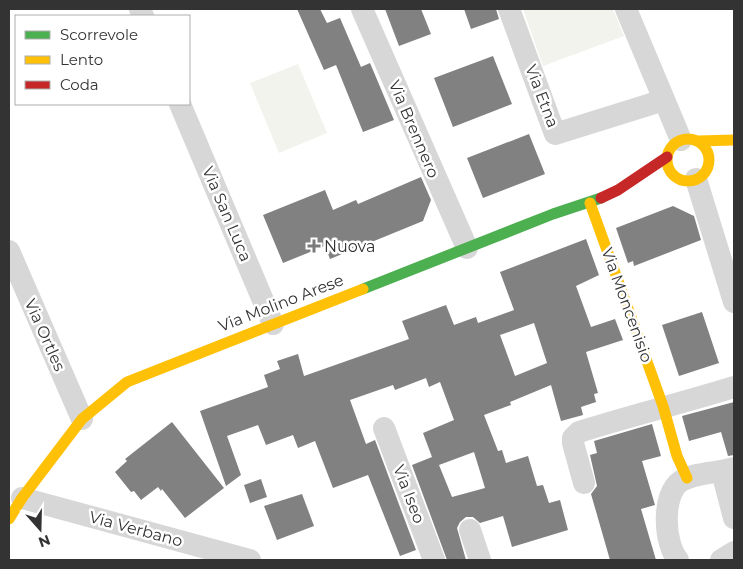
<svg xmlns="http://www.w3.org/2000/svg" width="743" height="569" viewBox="0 0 743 569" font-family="Montserrat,sans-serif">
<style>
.green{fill:#f1f3ec}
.building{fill:#818181;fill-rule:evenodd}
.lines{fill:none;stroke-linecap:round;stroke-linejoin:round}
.street{stroke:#d7d7d7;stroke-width:22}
.fast{stroke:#4caf50;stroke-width:11}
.slow{stroke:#ffc107;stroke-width:11}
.jam{stroke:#c62828;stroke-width:11}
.poi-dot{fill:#7a7a7a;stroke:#fff;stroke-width:2}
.labels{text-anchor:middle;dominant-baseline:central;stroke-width:5;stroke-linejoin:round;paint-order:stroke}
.street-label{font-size:16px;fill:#333;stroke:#fff}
.poi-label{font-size:16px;fill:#333;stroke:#fff;text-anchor:start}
</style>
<rect width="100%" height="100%" fill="#fff"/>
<path class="green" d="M523 9H613L624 36 543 66Z
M298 64 327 133 279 153 250 83Z"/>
<path class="building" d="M297 9H320L327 23 340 18 361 67 370 63 394 120 363 132 336 65 324 70Z
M385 9H421L431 34 399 46Z
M464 9H496L499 19 471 29Z
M493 56 512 104 453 127 434 78Z
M529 134 545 174 483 198 467 158Z
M421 177 431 200 423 221 330 259 325 246 283 263 263 215 325 190 333 210 356 200 358 204Z
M673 206 694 216 701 240 634 266 633 261 628 263 616 228Z
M586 239 599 275 576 286 591 327 615 319 623 340 586 352 598 393 594 394 596 402 581 407 583 415 561 421 551 385 510 402 511 405 484 415 498 451 502 450 506 463 528 456 537 486 543 485 549 503 560 500 568 530 512 547 503 516 480 523 473 517H466L460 522 457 528 466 560H447L412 465 432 457 423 433 454 420 440 382 429 387 426 378 395 390 393 385 350 400 366 444 375 440 416 550 400 556 368 475 333 488 315 441 298 448 293 435 266 445 258 425 227 436 241 475 226 486 200 411 268 387 264 375 280 369 277 361 298 354 304 376 409 339 402 321 446 305 454 325 476 317 478 323 514 310 500 272ZM534 323 547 363 515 376 500 335ZM474 452 485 488 452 497 439 465Z
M702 312 719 363 679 376 662 325Z
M734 402V455L728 456 721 432 689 441 682 416Z
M172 422 224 488 185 518 162 489 161 491 158 487 141 500 134 491 131 492 115 472 127 461 125 459Z
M652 424 661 456 642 461 655 505 641 509 656 560H610L591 494 597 486 590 455 597 453 594 441Z
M261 479 267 497 250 503 244 485Z
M302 494 314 526 277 540 264 506Z"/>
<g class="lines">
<path class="street" d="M140 9 143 16
M362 9 467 248
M509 9 555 134 664 100
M626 9 681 140
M180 104 273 324
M696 179 734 302
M9 251 82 419
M384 428 434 560
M722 472 734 518
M584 483 573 443V438L579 432C630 416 682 403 734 387
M22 498 250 560
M470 530 480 560
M678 560C664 544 661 494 681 481 696 472 718 473 734 468
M721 560 734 552"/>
<path class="fast" d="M363 289 553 214 601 198"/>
<path class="slow" d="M667 160a21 21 0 1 1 42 0a21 21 0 1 1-42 0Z
M698 141 734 140
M590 203 663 406 677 456 687 478
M9 519 22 498 82 419 127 382 363 289"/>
<path class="jam" d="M601 198 618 190 667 157"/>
</g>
<path class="poi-dot" d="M311.5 238.5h5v5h5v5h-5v5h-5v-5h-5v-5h5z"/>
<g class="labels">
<g class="street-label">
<text transform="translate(542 96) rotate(69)">Via Etna</text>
<text transform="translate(414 129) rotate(67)">Via Brennero</text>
<text transform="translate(227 214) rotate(67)">Via San Luca</text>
<text transform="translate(281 303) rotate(-21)">Via Molino Arese</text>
<text transform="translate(627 305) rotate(70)">Via Moncenisio</text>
<text transform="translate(45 335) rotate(66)">Via Ortles</text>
<text transform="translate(409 494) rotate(69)">Via Iseo</text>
<text transform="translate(136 529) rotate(15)">Via Verbano</text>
</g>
<g class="poi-label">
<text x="324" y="246">Nuova</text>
</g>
</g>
<rect width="743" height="569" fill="none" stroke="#333333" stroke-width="20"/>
<rect x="15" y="15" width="175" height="90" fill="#ffffff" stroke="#adadad"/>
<rect x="25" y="31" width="25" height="8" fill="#4caf50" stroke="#adadad"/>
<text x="60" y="40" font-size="15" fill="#333333">Scorrevole</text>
<rect x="25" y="56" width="25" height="8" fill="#ffc107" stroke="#adadad"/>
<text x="60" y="65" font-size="15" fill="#333333">Lento</text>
<rect x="25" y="81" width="25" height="8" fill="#c62828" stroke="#adadad"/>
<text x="60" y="90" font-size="15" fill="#333333">Coda</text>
<g transform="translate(40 529) rotate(160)" stroke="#ffffff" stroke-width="4" paint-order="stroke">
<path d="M0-4L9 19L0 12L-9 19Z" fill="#333333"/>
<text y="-8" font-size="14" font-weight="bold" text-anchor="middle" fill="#333333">N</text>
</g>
</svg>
